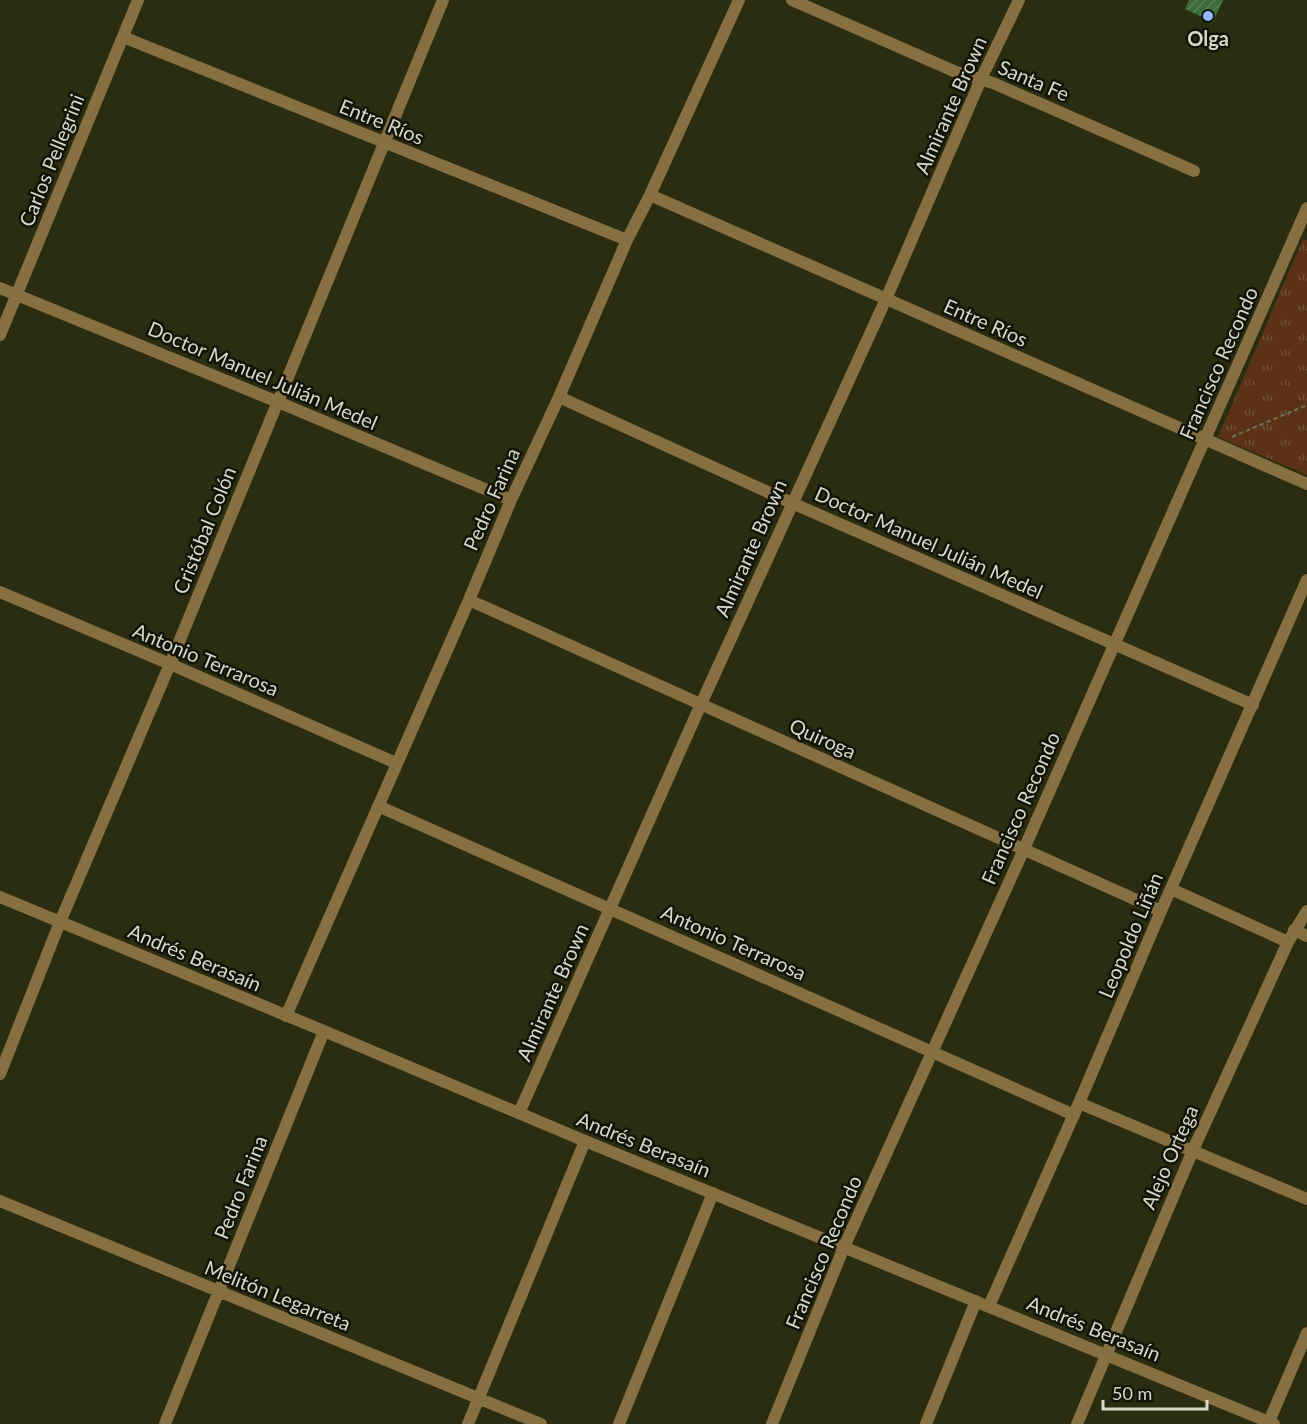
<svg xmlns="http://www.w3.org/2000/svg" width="1307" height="1424" viewBox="0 0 1307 1424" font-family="Lato,sans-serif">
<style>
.grass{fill:url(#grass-tufts)}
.building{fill:url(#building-hatch)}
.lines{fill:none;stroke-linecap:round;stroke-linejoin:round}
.path{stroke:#6e7059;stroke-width:2;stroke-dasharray:4.5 3;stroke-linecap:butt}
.minor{stroke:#866f41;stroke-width:12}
.tertiary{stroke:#866f41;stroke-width:12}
.poi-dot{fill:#93b7fd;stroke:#131409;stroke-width:2}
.labels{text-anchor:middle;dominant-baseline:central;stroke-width:5;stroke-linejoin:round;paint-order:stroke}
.poi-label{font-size:20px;font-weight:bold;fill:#d6d9c8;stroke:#131409}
.street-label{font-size:20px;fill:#d6d9c8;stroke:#131409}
</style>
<defs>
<pattern id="grass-tufts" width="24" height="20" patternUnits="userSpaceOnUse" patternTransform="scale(1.5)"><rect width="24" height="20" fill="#5b3216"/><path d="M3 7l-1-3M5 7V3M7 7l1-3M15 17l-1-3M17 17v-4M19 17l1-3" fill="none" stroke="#724f36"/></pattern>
<pattern id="building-hatch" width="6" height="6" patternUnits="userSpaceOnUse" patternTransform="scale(1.5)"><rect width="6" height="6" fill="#3a6b38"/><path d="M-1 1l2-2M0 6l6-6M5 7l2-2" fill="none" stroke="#568053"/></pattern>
</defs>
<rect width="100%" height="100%" fill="#2b2d11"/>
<path class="grass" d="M1303 239 1307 240V475L1218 437Z"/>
<path class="building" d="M1189 0H1223L1213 22 1185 9Z"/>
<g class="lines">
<path class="path" d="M1232 437 1307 405"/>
<path class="minor" d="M792 0 956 72 993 83 1194 171
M123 37 627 240
M650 195 1307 484
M0 288 278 402 511 500
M0 335 138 0
M559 397 792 503 1253 705
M0 592 170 664 396 763
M469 600 1161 911
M378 806 1074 1115
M1171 889 1288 942
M1294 930 1307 936
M286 1016 469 600 511 500 559 397 627 240 650 195 739 0
M1079 1103 1307 1199
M519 1113 701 704 886 299 981 79 1019 0
M0 1201 541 1424
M989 1306 1079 1103 1161 911 1307 580
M165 1424 324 1031
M468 1424 585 1141
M619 1424 713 1193
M772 1424 844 1247 1024 849 1307 208
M926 1424 976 1301
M1077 1424 1193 1150 1288 942 1307 911
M1268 1424 1307 1333"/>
<path class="tertiary" d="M0 897 324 1031 585 1141 1274 1424
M0 1074 60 922 170 664 443 0"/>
</g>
<circle class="poi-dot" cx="1208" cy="16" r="6"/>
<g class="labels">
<g class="poi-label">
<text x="1208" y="38">Olga</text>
</g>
<g class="street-label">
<text transform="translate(1034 80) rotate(23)">Santa Fe</text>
<text transform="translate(950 105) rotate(-66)">Almirante Brown</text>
<text transform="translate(382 121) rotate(22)">Entre Ríos</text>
<text transform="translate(51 160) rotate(-68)">Carlos Pellegrini</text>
<text transform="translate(986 322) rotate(24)">Entre Ríos</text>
<text transform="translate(1218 363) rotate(-66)">Francisco Recondo</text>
<text transform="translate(263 375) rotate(23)">Doctor Manuel Julián Medel</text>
<text transform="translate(491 499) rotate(-66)">Pedro Farina</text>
<text transform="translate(204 530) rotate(-68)">Cristóbal Colón</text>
<text transform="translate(929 542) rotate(24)">Doctor Manuel Julián Medel</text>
<text transform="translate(750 548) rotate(-66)">Almirante Brown</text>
<text transform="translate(206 659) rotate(23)">Antonio Terrarosa</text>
<text transform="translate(823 738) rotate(24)">Quiroga</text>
<text transform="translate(1020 808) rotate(-66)">Francisco Recondo</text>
<text transform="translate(1130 935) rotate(-67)">Leopoldo Liñán</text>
<text transform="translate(734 942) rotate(24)">Antonio Terrarosa</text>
<text transform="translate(195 957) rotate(23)">Andrés Berasaín</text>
<text transform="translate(552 992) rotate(-66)">Almirante Brown</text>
<text transform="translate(644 1144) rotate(22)">Andrés Berasaín</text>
<text transform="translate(1169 1157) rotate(-66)">Alejo Ortega</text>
<text transform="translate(240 1187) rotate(-68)">Pedro Farina</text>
<text transform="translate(823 1252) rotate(-67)">Francisco Recondo</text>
<text transform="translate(278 1295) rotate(22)">Melitón Legarreta</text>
<text transform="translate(1094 1328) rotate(22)">Andrés Berasaín</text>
</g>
</g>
<path d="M1103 1400v9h104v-9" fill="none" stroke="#d6d9c8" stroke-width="3"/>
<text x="1112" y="1400" font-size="18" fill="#d6d9c8" stroke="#131409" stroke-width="4.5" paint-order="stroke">50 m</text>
</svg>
